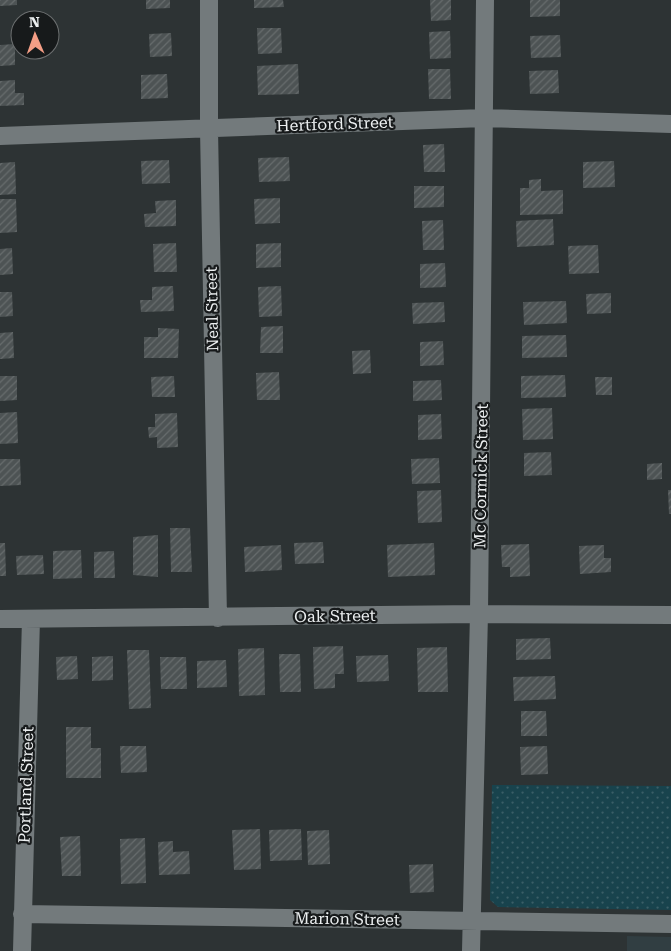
<svg xmlns="http://www.w3.org/2000/svg" width="671" height="951" viewBox="0 0 671 951" font-family="'Roboto Serif',serif">
<style>
.built{fill:#313e42}
.park{fill:url(#park-dots)}
.building{fill:url(#building-hatch)}
.lines{fill:none;stroke-linecap:round;stroke-linejoin:round}
.minor{stroke:#737a7c;stroke-width:18}
.labels{text-anchor:middle;dominant-baseline:central;stroke-width:4.5;stroke-linejoin:round;paint-order:stroke}
.street-label{font-size:16px;fill:#eceff0;stroke:#171a1b}
</style>
<defs>
<pattern id="park-dots" width="8" height="8" patternUnits="userSpaceOnUse" patternTransform="scale(1.25)"><rect width="8" height="8" fill="#18434d"/><path d="M2 2h.1M6 6h.1" fill="none" stroke="#3a5e67" stroke-width="1.8" stroke-linecap="round"/></pattern>
<pattern id="building-hatch" width="6" height="6" patternUnits="userSpaceOnUse" patternTransform="scale(1.25)"><rect width="6" height="6" fill="#4d5354"/><path d="M-1 1l2-2M0 6l6-6M5 7l2-2" fill="none" stroke="#676c6d"/></pattern>
</defs>
<rect width="100%" height="100%" fill="#2d3334"/>
<path class="built" d="M627 936 671 937V951H627Z"/>
<path class="park" d="M492 785 671 786V910L498 907 490 900Z"/>
<path class="building" d="M0 0H17V5L0 6Z
M146 0H170V8L146 9Z
M254 0H283L284 7 254 8Z
M430 0H451V20L431 21Z
M530 0H560V16L530 17Z
M257 28H281L282 53 258 54Z
M450 31 451 58 430 59 429 32Z
M171 33 172 56 150 57 149 34Z
M560 35 561 57 531 58 530 36Z
M15 44V65L0 66V45Z
M298 64 299 94 258 95 257 66Z
M428 69H450L451 99H429Z
M558 70 559 93 530 94 529 71Z
M167 74 168 98 141 99V75Z
M15 80V93H24V105L0 106V81Z
M444 144 445 172H424L423 145Z
M289 157 290 181 259 182 258 158Z
M169 160 170 183 142 184 141 161Z
M614 161 615 187 583 188V162Z
M15 162 16 194 0 195V163Z
M541 179V191L563 190V214L520 215V188H529V180Z
M414 186H444V207L414 208Z
M280 198V223L255 224 254 199Z
M0 199H16L17 232 0 233Z
M176 200V226L145 227 144 214 156 213 155 201Z
M553 219 554 245 517 247 516 221Z
M443 220 444 250H423L422 221Z
M176 243 177 272H154L153 244Z
M281 243V267L256 268V244Z
M598 245 599 273 569 274 568 246Z
M12 248 13 274 0 275V249Z
M445 263 446 287 420 288V264Z
M173 286 174 311 141 312 140 300H152V287Z
M281 286 282 316 259 317 258 287Z
M0 292H12L13 316 0 317Z
M611 293V313L587 314 586 294Z
M566 301 567 323 524 325 523 302Z
M444 302 445 322 413 324 412 303Z
M283 326V353H260L261 327Z
M158 328 179 329 178 358H144V337H158Z
M13 332 14 358 0 359V333Z
M566 335 567 357 522 358V336Z
M443 341 444 365 420 366V342Z
M370 350 371 373 353 374 352 351Z
M279 372 280 400H257L256 373Z
M565 375 566 397 521 398V376Z
M0 376H17V400L0 401Z
M174 376 175 397H152L151 377Z
M595 377H612V395H596Z
M441 380 442 400 413 401V381Z
M552 408 553 439 523 440 522 409Z
M17 412 18 443 0 444V413Z
M177 413 178 447 157 448V437L149 438 148 427H155V414Z
M441 414 442 439 418 440V415Z
M551 452 552 475 524 476V453Z
M439 458 440 483 412 484 411 459Z
M0 459H20L21 485 0 486Z
M662 463V479L647 480V464Z
M441 490 442 522 418 523 417 491Z
M668 490H671V514H669Z
M170 528H190L192 572H171Z
M158 535V577L133 575V537Z
M323 542 324 563 295 564 294 543Z
M0 543H5L6 576H0Z
M434 543 435 575 388 577 387 545Z
M529 544 530 576 510 577V567H502L501 545Z
M281 545 282 570 245 572 244 547Z
M604 545V558H611V572L580 574 579 546Z
M81 550 82 578 53 579V551Z
M114 551 115 578H94V552Z
M43 555 44 574 17 575 16 556Z
M550 638 551 659 516 660V639Z
M343 646 344 674H335V688L314 689 313 647Z
M447 647 448 692H418L417 648Z
M264 648 265 695 239 696 238 649Z
M127 650H149L151 708 129 709Z
M279 654H300L301 692H280Z
M388 655 389 681 357 682 356 656Z
M77 656 78 679 57 680 56 657Z
M113 656V680L92 681V657Z
M160 657H186L187 689H161Z
M226 660 227 687 197 688V661Z
M555 676 556 699 514 701 513 677Z
M521 711H546L547 736H521Z
M66 727H91V748H101V778H66Z
M120 746H146L147 772 121 773Z
M547 746 548 774 521 775 520 747Z
M260 829 261 869 234 870 232 830Z
M301 829 302 860 270 861 269 830Z
M329 830 330 864 308 865 307 831Z
M80 836 81 876H62L60 837Z
M145 838 146 883 121 884 120 839Z
M173 841V852L189 851 190 874 159 875 158 842Z
M433 864 434 892 410 893 409 865Z"/>
<g class="lines">
<path class="minor" d="M209 0V129L218 618
M0 136 484 118 671 124
M0 619 479 614 671 615
M22 914 671 924
M22 951 31 619
M471 951 479 614 485 0"/>
</g>
<g class="labels">
<g class="street-label">
<text transform="translate(335 124) rotate(-2)">Hertford Street</text>
<text transform="translate(212 309) rotate(-91)">Neal Street</text>
<text transform="translate(481 476) rotate(-89)">Mc Cormick Street</text>
<text transform="translate(335 616) rotate(-1)">Oak Street</text>
<text transform="translate(26 785) rotate(-88)">Portland Street</text>
<text transform="translate(347 919) rotate(1)">Marion Street</text>
</g>
</g>
<g transform="translate(35 35) rotate(358)"><circle r="24" fill="#171a1b" stroke="#6c6f70"/>
<path d="M0-4L9 19L0 12L-9 19Z" fill="#f49e86"/>
<text y="-8" font-size="14" font-weight="bold" text-anchor="middle" fill="#eceff0">N</text>
</g>
</svg>
